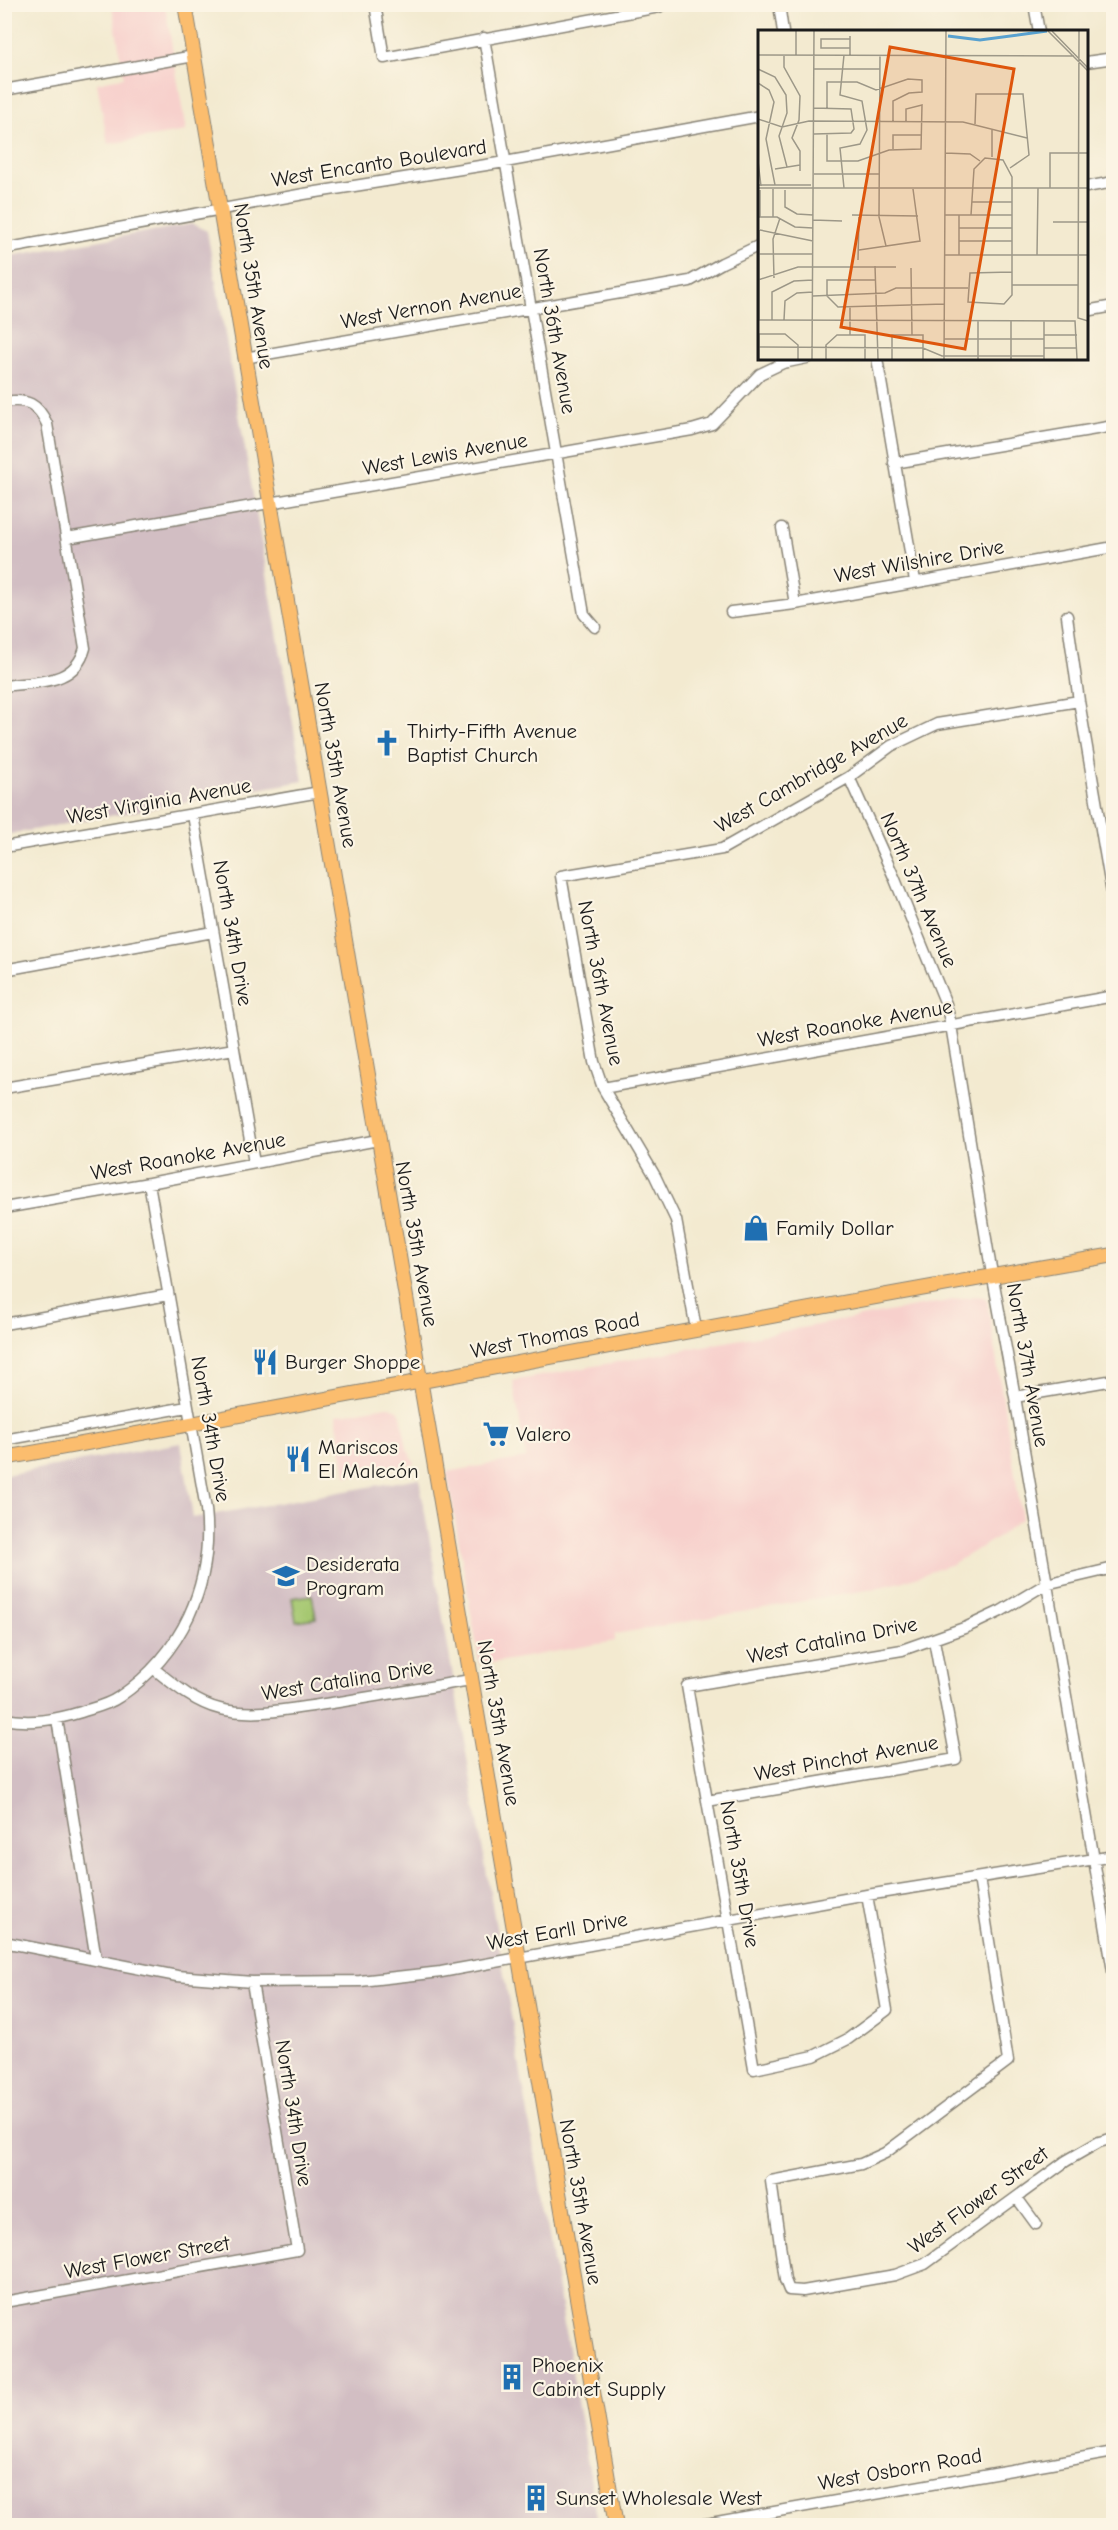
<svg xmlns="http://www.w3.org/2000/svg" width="1118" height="2530" viewBox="0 0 1118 2530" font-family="'Comic Neue',sans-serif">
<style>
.built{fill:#f7d0cc}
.industrial{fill:#d2bec3}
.green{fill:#a6c871;stroke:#617246;stroke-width:1.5}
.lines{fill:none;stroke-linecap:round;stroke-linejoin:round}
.minor-casing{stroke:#888376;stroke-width:13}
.major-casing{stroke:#888376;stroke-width:16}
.minor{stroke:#fff;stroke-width:10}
.major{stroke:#fbbd6e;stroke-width:14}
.labels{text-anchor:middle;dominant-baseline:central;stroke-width:4.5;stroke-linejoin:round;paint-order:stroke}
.street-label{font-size:21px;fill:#1c1c1c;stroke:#fcf5e5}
.poi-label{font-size:21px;fill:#1c1c1c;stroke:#fcf5e5;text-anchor:start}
.inset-river{fill:none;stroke:#58a1cf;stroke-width:3}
.inset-road{fill:none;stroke:#9d9888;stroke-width:1.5}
.view{fill:#de560d;fill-opacity:0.15;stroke:#de560d;stroke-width:3}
.inset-edge{fill:none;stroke:#1c1c1c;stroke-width:3}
</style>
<rect width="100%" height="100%" fill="#fcf5e5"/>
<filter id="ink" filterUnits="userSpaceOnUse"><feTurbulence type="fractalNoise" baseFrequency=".0167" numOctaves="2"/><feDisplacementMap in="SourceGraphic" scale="12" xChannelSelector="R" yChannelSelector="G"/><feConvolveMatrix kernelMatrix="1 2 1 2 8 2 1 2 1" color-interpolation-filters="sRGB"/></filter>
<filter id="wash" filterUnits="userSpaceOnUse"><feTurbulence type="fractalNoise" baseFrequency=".008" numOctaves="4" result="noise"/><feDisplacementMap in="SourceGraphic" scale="24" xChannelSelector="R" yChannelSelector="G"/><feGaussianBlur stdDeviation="1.35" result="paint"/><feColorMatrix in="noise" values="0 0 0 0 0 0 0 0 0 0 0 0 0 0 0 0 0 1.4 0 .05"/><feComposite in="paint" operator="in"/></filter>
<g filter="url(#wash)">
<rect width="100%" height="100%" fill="#f3ead0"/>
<path class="built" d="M112 5H165L186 131 108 144 97 83 124 77Z
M975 1296 984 1297 987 1301 1022 1518 995 1539 952 1564 901 1582 867 1590 615 1634V1641L480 1665 447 1472 526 1458 513 1381Z
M387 1406 398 1410 401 1415 407 1449 415 1464 346 1476 336 1415Z"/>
<path class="industrial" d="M192 224 207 231 303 781 5 835V257Z
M181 1443 193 1518 419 1478 597 2517 592 2526H5V1475Z"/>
<path class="green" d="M312 1595 316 1618 296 1621 292 1598Z"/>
</g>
<g filter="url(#ink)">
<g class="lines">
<g class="minor-casing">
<path id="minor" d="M375 4 384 58 659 7V4
M779 4 783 32
M1034 4 1039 32
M484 38 584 614 595 627
M1086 62 1114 58
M4 90 194 56
M1086 187 1114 182
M4 249 304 194 505 162 760 116
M1086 311 1114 306
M244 358 690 281 722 263 760 245
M877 358 915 581
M4 402C27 398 38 404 47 424L85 648C75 685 38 681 4 686
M894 463 1114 426
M782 528 795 604
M67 538 692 430 712 424 760 374 783 363 807 358
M731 612 795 604 1114 547
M1067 616 1079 701 1114 905
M849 777 894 877 946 1004 951 1025 989 1257 1015 1397 1114 1977
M193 815 254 1163
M4 847 320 792
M4 970 213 932
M4 1088 234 1049
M603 1088 1114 996
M4 1208 149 1183 378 1140
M4 1324 168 1295
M696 1329 676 1220 655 1176 603 1088 594 1062 561 876 722 849 849 777 891 746 937 724 1079 701
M1015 1397 1114 1380
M4 1440 187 1407
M153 1668C173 1684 195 1703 220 1709 256 1717 289 1709 325 1704 374 1697 422 1688 471 1680
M4 1719C31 1724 55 1720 81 1712 93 1708 108 1705 119 1697 182 1654 214 1585 206 1509L149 1183
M57 1719 96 1959
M707 1801 956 1759 934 1640
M979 1878 1008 2061 885 2153 861 2164 771 2181 785 2280 789 2290 803 2291 895 2275 925 2264 1066 2161 1099 2142 1114 2138
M867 1895 887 2010 848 2039 814 2056 754 2069 687 1686 902 1650 967 1627 1001 1611 1046 1584 1114 1568
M4 1942 177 1976 252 1982 360 1981 441 1972 867 1895 1114 1856
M1017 2198 1036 2224
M4 2302 297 2250 252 1982
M694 2526 1114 2452"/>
</g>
<g class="major-casing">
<path id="major" d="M185 4 616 2526
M4 1458C374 1392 743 1318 1114 1255"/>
</g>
<use href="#minor" class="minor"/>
<use href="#major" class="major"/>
</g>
</g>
<defs>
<g id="church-bare" transform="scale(2.07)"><path d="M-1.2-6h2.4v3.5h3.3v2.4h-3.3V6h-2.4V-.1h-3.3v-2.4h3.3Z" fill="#1f6fb2" stroke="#fcf5e5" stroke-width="2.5" paint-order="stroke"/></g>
<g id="shop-bare" transform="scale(2.07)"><path d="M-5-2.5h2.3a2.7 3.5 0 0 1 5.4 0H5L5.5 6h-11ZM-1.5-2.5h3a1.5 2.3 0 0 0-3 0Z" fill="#1f6fb2" stroke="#fcf5e5" stroke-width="2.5" paint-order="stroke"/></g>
<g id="restaurant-bare" transform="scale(2.07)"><path d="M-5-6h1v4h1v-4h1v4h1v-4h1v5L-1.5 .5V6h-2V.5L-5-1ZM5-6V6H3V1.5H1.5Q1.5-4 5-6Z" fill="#1f6fb2" stroke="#fcf5e5" stroke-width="2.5" paint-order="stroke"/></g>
<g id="supermarket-bare" transform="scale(2.07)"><path d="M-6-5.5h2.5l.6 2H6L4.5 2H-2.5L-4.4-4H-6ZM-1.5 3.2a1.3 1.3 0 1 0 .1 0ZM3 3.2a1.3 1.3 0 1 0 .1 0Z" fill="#1f6fb2" stroke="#fcf5e5" stroke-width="2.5" paint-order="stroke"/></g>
<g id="school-bare" transform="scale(2.07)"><path d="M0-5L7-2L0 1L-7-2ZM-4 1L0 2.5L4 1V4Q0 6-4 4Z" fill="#1f6fb2" stroke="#fcf5e5" stroke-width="2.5" paint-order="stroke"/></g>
<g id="building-bare" transform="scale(2.07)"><path d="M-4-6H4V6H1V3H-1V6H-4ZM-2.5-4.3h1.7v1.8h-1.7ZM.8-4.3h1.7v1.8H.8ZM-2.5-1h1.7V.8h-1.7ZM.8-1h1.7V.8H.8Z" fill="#1f6fb2" stroke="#fcf5e5" stroke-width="2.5" paint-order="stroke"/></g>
</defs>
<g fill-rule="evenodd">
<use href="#church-bare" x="387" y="743"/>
<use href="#shop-bare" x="756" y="1228"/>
<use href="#restaurant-bare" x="265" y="1362"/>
<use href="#supermarket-bare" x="496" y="1434"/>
<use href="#restaurant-bare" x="298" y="1459"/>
<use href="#school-bare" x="286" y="1576"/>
<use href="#building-bare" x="512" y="2377"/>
<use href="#building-bare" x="536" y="2498"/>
</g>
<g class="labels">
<g class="street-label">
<text transform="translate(379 163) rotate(-9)">West Encanto Boulevard</text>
<text transform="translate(254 286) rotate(81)">North 35th Avenue</text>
<text transform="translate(431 306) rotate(-10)">West Vernon Avenue</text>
<text transform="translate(555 331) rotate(80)">North 36th Avenue</text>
<text transform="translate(445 454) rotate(-10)">West Lewis Avenue</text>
<text transform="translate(919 561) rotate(-10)">West Wilshire Drive</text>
<text transform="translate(336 765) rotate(80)">North 35th Avenue</text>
<text transform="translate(811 773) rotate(-30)">West Cambridge Avenue</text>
<text transform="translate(159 801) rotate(-10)">West Virginia Avenue</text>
<text transform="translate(919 890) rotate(67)">North 37th Avenue</text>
<text transform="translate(233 933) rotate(80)">North 34th Drive</text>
<text transform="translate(601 983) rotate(79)">North 36th Avenue</text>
<text transform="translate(855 1023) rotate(-10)">West Roanoke Avenue</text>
<text transform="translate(188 1156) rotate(-10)">West Roanoke Avenue</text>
<text transform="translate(417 1244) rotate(80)">North 35th Avenue</text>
<text transform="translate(555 1335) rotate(-11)">West Thomas Road</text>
<text transform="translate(1028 1365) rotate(80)">North 37th Avenue</text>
<text transform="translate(211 1429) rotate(80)">North 34th Drive</text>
<text transform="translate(832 1640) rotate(-11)">West Catalina Drive</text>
<text transform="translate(347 1680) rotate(-9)">West Catalina Drive</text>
<text transform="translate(499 1723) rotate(80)">North 35th Avenue</text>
<text transform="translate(846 1758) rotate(-10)">West Pinchot Avenue</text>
<text transform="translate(740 1874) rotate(80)">North 35th Drive</text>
<text transform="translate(557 1931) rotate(-10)">West Earll Drive</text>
<text transform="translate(294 2113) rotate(81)">North 34th Drive</text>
<text transform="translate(978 2200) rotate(-36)">West Flower Street</text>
<text transform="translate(581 2202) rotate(80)">North 35th Avenue</text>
<text transform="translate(147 2257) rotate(-10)">West Flower Street</text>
<text transform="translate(900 2469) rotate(-10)">West Osborn Road</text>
</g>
<g class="poi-label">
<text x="407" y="731">Thirty-Fifth Avenue<tspan x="407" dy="24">Baptist Church</tspan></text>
<text x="776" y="1228">Family Dollar</text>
<text x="285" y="1362">Burger Shoppe</text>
<text x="516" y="1434">Valero</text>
<text x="318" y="1447">Mariscos<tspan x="318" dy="24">El Malecón</tspan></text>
<text x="306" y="1564">Desiderata<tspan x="306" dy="24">Program</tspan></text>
<text x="532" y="2365">Phoenix<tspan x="532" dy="24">Cabinet Supply</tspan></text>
<text x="556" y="2498">Sunset Wholesale West</text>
</g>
</g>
<g transform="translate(758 30)">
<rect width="330" height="330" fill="#f3ead0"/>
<path class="inset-river" d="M190 6 222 10 289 1"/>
<path class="inset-road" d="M38 1V25M290 1 330 41M294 1 330 38M321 1 320 288 330 291M92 6V25M92 18H63V9H92M0 25 316 26M122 25 121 187 128 216M26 26V37L42 66 41 90 34 108 42 121V141M0 39 17 47 28 65 29 83 21 106 29 137M56 39H122M0 53 11 60 16 72 8 109 17 155M0 67V87M56 78 93 79 96 99 93 103 56 104M69 78V52H99L118 60 150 49 164 50V62L151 63 135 71V92M0 89 24 97 51 91 205 92 269 108M217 94 218 64H265L271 125 252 138M69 104V131H100L131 120 163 119 164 75 148 79V92M135 119V105H163M187 123 212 124 222 131M234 127V100M0 131 3 156M17 139 42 135M56 144H121M0 155H53M0 158H330M86 158 82 118 102 114 109 100 104 71 82 65 86 25M292 158V123H330M27 160V177L39 184 55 185M214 172H254M94 185 160 186M187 185H254M201 185V225M213 185 216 139 227 128 245 130 254 147V265L246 274 210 272 212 243 254 242M0 187H19L37 197 55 198M2 187V160M15 187V159M55 190 84 191M295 192H330M201 198H254M2 200 55 211M201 211H254M101 220 162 211 155 159M0 224H55M187 225H330M279 225 280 158M100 230 101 187M117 236 120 329M153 238 154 305M16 248 15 209 22 188M0 250 40 237H138M117 250H69V266L80 277 187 274M254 255H320M55 266 127 263 138 258H210M0 290 317 291 319 329M1 290V200M14 290V262L36 251 55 250M26 290 27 271 39 263 55 262M92 305V277M286 305H319M186 309H286M0 317 165 318 184 326H286M286 318H319M1 329V304H27L40 315V329M54 329 56 1M68 329V315L79 305H107V329M134 329V305H165V329M186 329 188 1M220 329V291M253 329V291M286 329V291"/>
<path class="view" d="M132 17 256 39 207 319 83 297Z"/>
<rect width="330" height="330" class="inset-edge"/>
</g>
<rect width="1118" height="2530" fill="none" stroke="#fcf5e5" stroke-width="24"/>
</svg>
